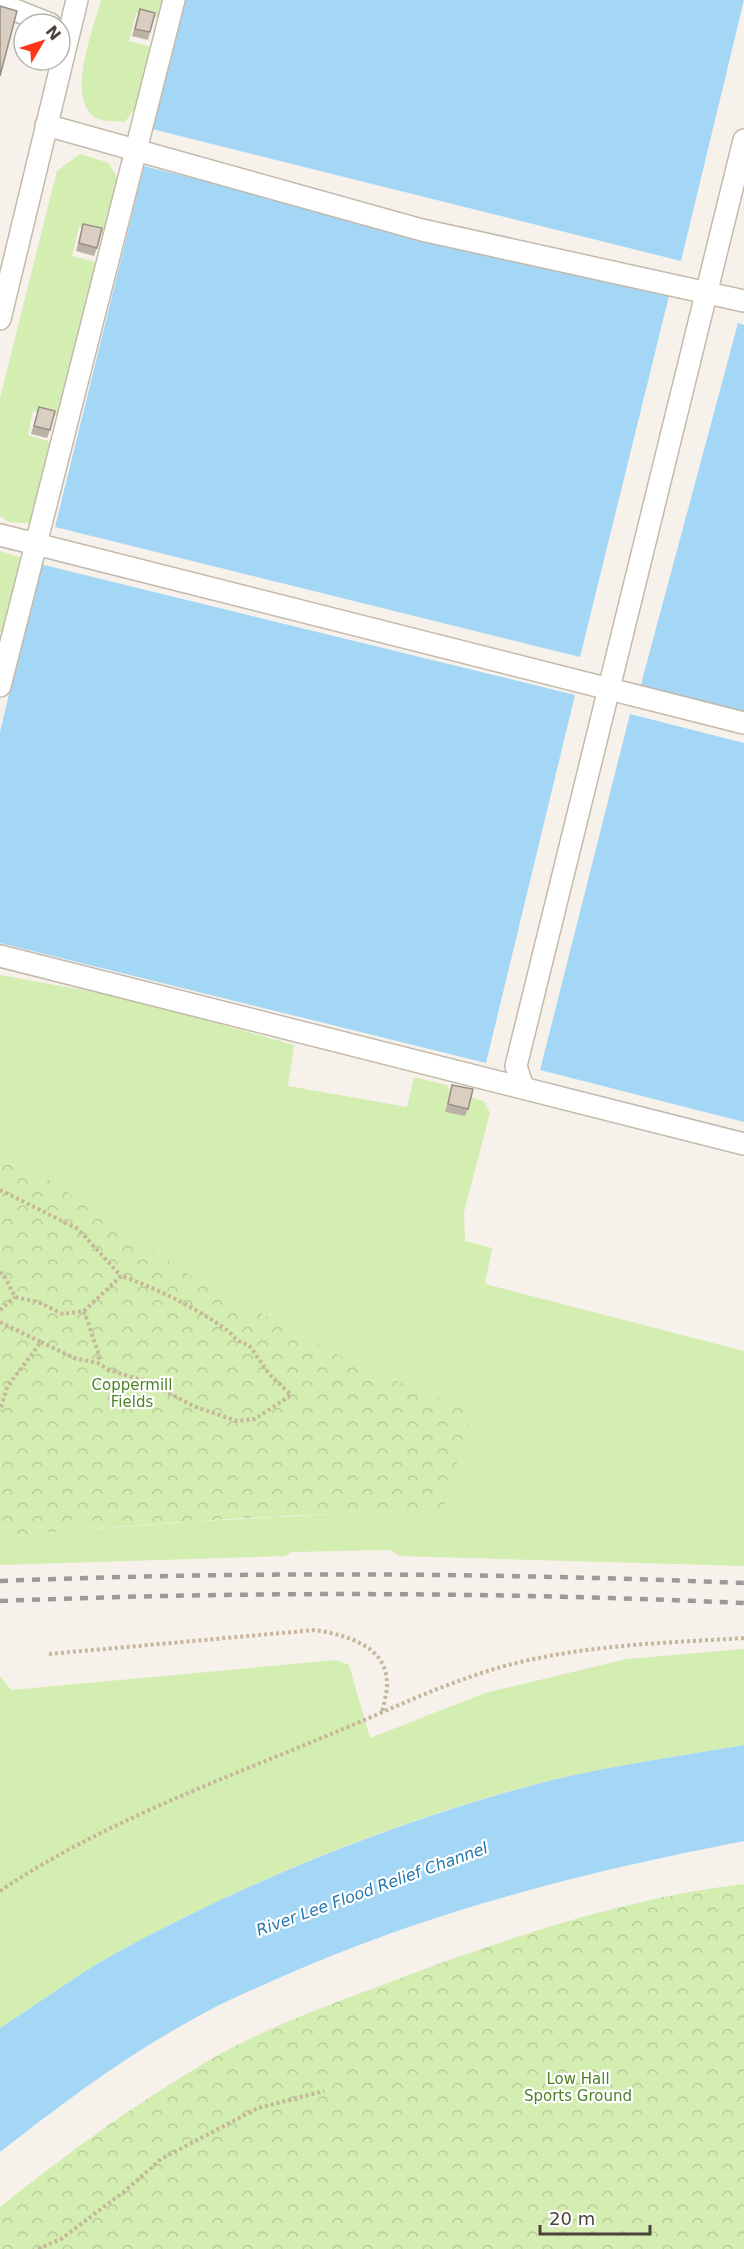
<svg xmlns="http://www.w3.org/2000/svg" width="744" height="2249" viewBox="0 0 744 2249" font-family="'DejaVu Sans',sans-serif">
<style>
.grass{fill:#d4edb1}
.park{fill:url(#park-crowns)}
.water{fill:#a4d7f6}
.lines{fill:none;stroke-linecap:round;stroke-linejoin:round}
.lane-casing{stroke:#c3baac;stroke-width:24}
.path{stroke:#c6b69c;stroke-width:4;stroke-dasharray:3 3;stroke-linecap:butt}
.lane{stroke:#fff;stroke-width:21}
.rail{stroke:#9a9a9a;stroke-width:4.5;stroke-dasharray:8 8;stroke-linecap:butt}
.wall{fill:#bbb1a4}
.building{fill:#d9cebf;stroke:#989086;stroke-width:1.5}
.labels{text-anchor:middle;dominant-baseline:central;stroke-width:4.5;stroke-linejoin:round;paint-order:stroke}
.park-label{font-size:15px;fill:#4b8325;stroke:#fff}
.water-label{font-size:16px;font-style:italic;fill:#2478b0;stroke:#fff}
</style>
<defs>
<pattern id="park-crowns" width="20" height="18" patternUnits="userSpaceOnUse" patternTransform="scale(1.5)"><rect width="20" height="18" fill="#d4edb1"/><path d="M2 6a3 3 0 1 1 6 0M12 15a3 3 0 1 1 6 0" fill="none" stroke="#b8cc99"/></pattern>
</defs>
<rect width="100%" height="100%" fill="#f6f2eb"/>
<path class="grass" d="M101 0H163L158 18 136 13 129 41 151 47 136 107 125 122C118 121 109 122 102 120 61 109 94 27 101 0Z
M80 154 109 163 120 183 107 234 79 227 72 256 99 263 61 417 33 411 28 435 55 443 35 524 9 522 0 516V398L57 171Z
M0 551 23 558 4 633 0 632Z
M0 975 133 999 294 1045 288 1086 407 1107 414 1077 447 1085 450 1092 445 1112 465 1116 470 1097 484 1101 490 1113 464 1212 465 1241 492 1248 485 1284 744 1351V1566L400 1556 390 1550 292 1552 285 1556 0 1565V1536L203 1521 374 1512 0 1390Z
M744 1649V1745C680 1756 615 1765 552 1780 402 1817 250 1880 114 1954 75 1976 38 2004 0 2028V1676L11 1690 336 1660 349 1665 370 1738 485 1693 627 1659Z"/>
<path class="park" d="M0 1147 196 1279 357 1365 472 1412 442 1513C294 1511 147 1525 0 1536Z
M744 1884V2249H0V2207C66 2154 135 2104 208 2061 266 2027 332 2004 395 1980 508 1938 624 1898 744 1884Z"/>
<path class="water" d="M184 0H744L681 261 152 129Z
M144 166 669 296 580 657 55 527Z
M738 323 744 325V714L640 688Z
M40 564 575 695 486 1063 0 943V732Z
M630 714 744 743V1122L540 1070Z
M744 1745V1841C595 1870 449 1906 309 1965 268 1983 225 2000 186 2023 120 2060 59 2106 0 2152V2028C38 2004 75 1976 114 1954 250 1880 402 1818 552 1780 615 1765 680 1756 744 1745Z"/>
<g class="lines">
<g class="lane-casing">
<path id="lane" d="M0 4 50 24
M46 125 422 230 744 301
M0 319 77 0
M0 535 744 723
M0 686 174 0
M0 956 744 1144
M523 1087 516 1066 744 140"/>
</g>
<path class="path" d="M0 1190 78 1229 121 1276
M0 1272 4 1275 15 1297 38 1302 63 1314 84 1311 121 1276C156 1288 192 1306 223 1327 235 1335 233 1341 249 1345L269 1374 291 1395 255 1419 237 1421 193 1406 151 1383 109 1370 98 1363 74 1358 41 1342
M0 1310 15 1297
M84 1311 99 1355 98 1363
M0 1322 41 1342 7 1387 0 1411
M49 1654 315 1630C345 1635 387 1645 387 1684 387 1693 384 1703 382 1712
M0 1891C96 1826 213 1783 319 1739 379 1715 438 1685 501 1667 580 1645 662 1643 744 1638
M38 2249 61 2239 125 2191 161 2159 258 2108 324 2091"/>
<use href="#lane" class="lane"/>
<path class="rail" d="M0 1581C248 1571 496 1573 744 1583
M0 1601C248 1591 496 1592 744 1603"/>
</g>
<path class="wall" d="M140 9 150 32 148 40 132 36Z
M83 224 97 248 94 256 76 251Z
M39 407 50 430 47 438 31 434Z
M452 1085 468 1109 465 1116 445 1112Z"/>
<path class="building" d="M0 6 17 11 0 76Z
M140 9 155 13 150 32 135 29Z
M83 224 102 228 97 248 79 243Z
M39 407 55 411 50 430 34 426Z
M452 1085 473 1089 468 1109 448 1104Z"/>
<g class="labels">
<g class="park-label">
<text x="132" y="1385">Coppermill<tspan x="132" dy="17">Fields</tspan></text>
<text x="578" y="2079">Low Hall<tspan x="578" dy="17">Sports Ground</tspan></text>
</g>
<g class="water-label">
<text transform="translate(372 1889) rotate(-20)">River Lee Flood Relief Channel</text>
</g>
</g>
<g transform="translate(42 42) rotate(51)"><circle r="28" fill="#ffffff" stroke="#b7b4af" stroke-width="1.5"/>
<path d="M0-4.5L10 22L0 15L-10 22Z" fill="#ff3519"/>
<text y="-9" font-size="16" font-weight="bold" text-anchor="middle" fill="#4c4338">N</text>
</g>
<path d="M540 2225v9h110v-9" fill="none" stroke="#4c4338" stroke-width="3"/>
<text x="549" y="2225" font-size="18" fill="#4c4338" stroke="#ffffff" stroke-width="4.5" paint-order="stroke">20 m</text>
</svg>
